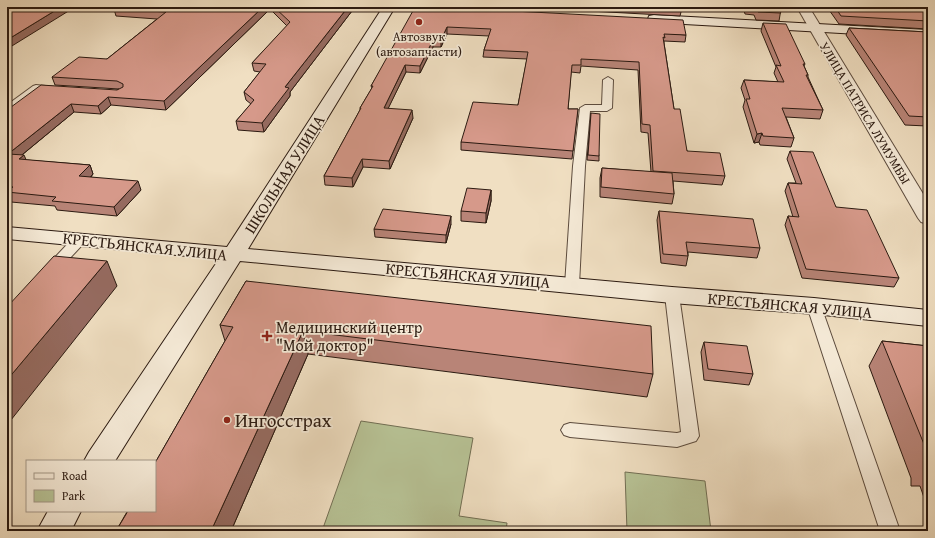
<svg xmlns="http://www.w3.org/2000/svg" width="935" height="538" viewBox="0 0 935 538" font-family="'Gentium Book Plus',serif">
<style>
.green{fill:#b7c295;stroke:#716e53}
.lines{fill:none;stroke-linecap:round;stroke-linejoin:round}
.lane-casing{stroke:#5c4b3d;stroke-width:2}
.street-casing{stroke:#5c4b3d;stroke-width:2}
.secondary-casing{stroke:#2b1a11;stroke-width:2}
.lane{fill:#f5ead7;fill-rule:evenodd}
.street{fill:#f5ead7;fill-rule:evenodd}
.secondary{fill:#f5ead7;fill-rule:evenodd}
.wall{fill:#b88477;stroke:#2b1a11}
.shaded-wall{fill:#966b61;stroke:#2b1a11}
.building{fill:#d6998a;stroke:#2b1a11}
.poi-dot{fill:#8f2418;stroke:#f5ead7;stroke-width:1.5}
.labels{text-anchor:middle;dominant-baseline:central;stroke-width:3.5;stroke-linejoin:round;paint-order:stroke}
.far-poi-label{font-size:13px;fill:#2b1a11;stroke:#f5ead7}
.far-street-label{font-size:13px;fill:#2b1a11;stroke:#f5ead7}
.street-label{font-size:16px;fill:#2b1a11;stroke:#f5ead7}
.poi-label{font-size:16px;fill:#2b1a11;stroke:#f5ead7;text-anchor:start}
.near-poi-label{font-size:19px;fill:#2b1a11;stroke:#f5ead7;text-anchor:start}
</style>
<rect width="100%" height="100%" fill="#f0dfc2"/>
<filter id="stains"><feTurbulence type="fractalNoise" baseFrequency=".005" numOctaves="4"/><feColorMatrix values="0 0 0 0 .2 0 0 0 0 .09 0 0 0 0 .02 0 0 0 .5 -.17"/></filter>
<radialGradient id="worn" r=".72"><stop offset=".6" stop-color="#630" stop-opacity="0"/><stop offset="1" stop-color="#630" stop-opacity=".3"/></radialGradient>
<path class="green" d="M361 421 473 438 459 516 507 523 506 531H322Z
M625 472 705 481 711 531H627Z"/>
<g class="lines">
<g class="lane-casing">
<path id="lane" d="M608 77 613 80 612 108 607 111H590L585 166 579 285 577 288 572 290 567 288 565 285 573 166 580 108 585 105H602L603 80Z
M36 85 55 87 60 90 55 93 38 91 11 112 7 113V105L33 86Z
M80 235 85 236 87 239 85 242 55 274 50 276 45 274 43 271 45 268 75 236Z
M672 290 677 292 679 295 699 436 696 441 677 447 570 437 564 435 561 430 564 425 570 423 677 433 681 432 665 295 667 292Z
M814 301 819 302 821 306 900 531H880L807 306 809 302Z"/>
</g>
<g class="street-casing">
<path id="street" d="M797 7H809L928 202V224L921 222 918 218Z"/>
</g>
<g class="secondary-casing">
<path id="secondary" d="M383 7H395L248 249 672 287 814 298 928 310V326L814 314 672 303 240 261 115 461H84L89 452 219 259 7 239V227L227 247Z
M654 15 928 30V38L649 22 648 19 649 16Z
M48 511H81L71 531H37Z"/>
</g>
<use href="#lane" class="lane"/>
<use href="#street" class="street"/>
<use href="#secondary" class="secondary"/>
</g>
<path class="wall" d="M116 7H355L290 92V96L264 132 238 130 236 121 251 104 246 100 244 92 260 72 254 71 252 63 287 26 270 9 166 110 111 105 101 114 74 112 22 155 26 160 90 165 93 174 91 177 141 190 117 216 57 210 55 206 11 202 7 195V110L117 90 119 89 55 85 52 77 107 59 157 19 116 16 114 9Z
M517 7H681L682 8 680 16Z
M743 7H780L781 9 779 21 756 20 754 15 745 14Z
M827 7H882L883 8 928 11V29L839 24Z
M416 10 686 35 685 42 664 41V43L674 109 687 151 725 176 722 185 673 181 674 194 672 204 600 197V178L602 168 651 172 648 133 641 132 638 70 581 66 580 73 571 72 568 109H578L572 159 461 150V142L518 105 527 59 483 57 484 50 489 36 447 34 441 47H433L420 73 406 72 388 108 413 118 390 169 363 167 353 187 325 185 324 176 360 110V108L372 88 371 86Z
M763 23 805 64 804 66 808 75V77L823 110 820 119 786 117 794 138 791 147 760 145 759 142 754 143 743 107 745 100 741 88 744 80 778 82 774 73 776 67 761 31Z
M849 28 928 32V127L927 126 905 125 846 35Z
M591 113 599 156V161L587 160Z
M790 151 836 207 899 278 894 287 802 278 785 225 788 216 793 217 785 191 788 183H796L787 159Z
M491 190V201L486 223 461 221V211Z
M659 211 760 248 757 258 688 252V256L686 266 661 263 657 220Z
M451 224 446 243 375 237 374 229Z
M246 281 653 374 647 397 308 354 231 531H116L225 341 220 325Z
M882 341 928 346V509L920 486H911V478L869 366Z
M704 342 753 374 749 385 704 380 701 352Z"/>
<path class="shaded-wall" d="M61 7H75L7 49V40Z
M263 7H269L270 9 166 110 164 101Z
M348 7H355L290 92V96L264 132 262 123 285 87Z
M447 27V34L441 47V40Z
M433 40V47L420 73V66Z
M405 65 406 72 385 115 384 108Z
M108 97 111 105 101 114 98 106Z
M71 104 74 112 12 163 8 154Z
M412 110 413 118 390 169 389 161Z
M762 133 759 142 754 143 757 134Z
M24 155 28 164 19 159Z
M362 159 363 167 353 187 352 178Z
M90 165 93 174 83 185 79 176Z
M138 181 141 190 117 216 114 207Z
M491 190V201L486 223V213Z
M451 216V224L446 243V235Z
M107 261 117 286 7 425V380Z
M303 331 308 354 231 531H211Z"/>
<path class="building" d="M7 7H61L7 40Z
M116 7H263L164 101 108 97 98 106 71 104 8 154 24 155 19 159 90 165 79 176 138 181 114 207 52 201 56 197 7 192V191L13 187 7 186V110L41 85 117 90 123 87V84L117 81 52 77 79 57 107 59 166 12 114 9Z
M274 7H348L285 87 289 88 262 123 236 121 254 100 244 92 266 64 252 63 290 22Z
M418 7H437L683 20 686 35 664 34 665 38 663 37 674 109H680L687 151 720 153 725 176 653 171 650 125 642 124 639 62 581 59V65H572L568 109H578L573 151 461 142 473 102 518 105 528 52 484 50 491 29 447 27 441 40H433L420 66 405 65 384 108 412 110 389 161 362 159 352 178 324 176 361 108H360L373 86H371L414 9 416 10Z
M748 7H780L781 9H778L781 13 758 12 756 7Z
M835 7H882L883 8 928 11V21L841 16Z
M763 23 786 24 805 64H803L808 75H806L823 110 782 108 794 138 763 136 762 133 757 134 746 99H750L744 80 784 82 776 65 781 66Z
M849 28 928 32V117L909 116Z
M591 113 600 114 599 156 588 155Z
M790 151 813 152 836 207 867 210 899 278 806 269 788 216 799 217 788 183 802 184Z
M602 168 672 173 674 194 601 187Z
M467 188 491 190 486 213 461 211Z
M383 209 451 216 446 235 374 229Z
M659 211 753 219 760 248 686 242 688 256 663 254Z
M54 256 107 261 7 380V307Z
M246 281 651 326 653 374 303 331 211 531H116L128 511H155V463L233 327 220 325Z
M882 341 928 346V461V454Z
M704 342 747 346 753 374 708 369Z"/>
<g class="poi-dot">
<circle cx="419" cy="22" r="4"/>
<path d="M265 330h4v4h4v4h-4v4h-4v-4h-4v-4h4z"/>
<circle cx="227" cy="420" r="4"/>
</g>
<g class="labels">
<g class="far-poi-label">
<text x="419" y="36">Автозвук<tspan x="419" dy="15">(автозапчасти)</tspan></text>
</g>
<g class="far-street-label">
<text transform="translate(865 113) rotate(59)">УЛИЦА ПАТРИСА ЛУМУМБЫ</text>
</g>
<g class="street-label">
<text transform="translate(284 174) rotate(-58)">ШКОЛЬНАЯ УЛИЦА</text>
<text transform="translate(145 246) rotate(6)">КРЕСТЬЯНСКАЯ УЛИЦА</text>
<text transform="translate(468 275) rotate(5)">КРЕСТЬЯНСКАЯ УЛИЦА</text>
<text transform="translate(790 305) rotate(5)">КРЕСТЬЯНСКАЯ УЛИЦА</text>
</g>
<g class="poi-label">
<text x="276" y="327">Медицинский центр<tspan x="276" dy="18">"Мой доктор"</tspan></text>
</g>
<g class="near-poi-label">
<text x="235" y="420">Ингосстрах</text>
</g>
</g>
<rect width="935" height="538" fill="none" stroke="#f0dfc2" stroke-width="24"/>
<rect x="8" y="8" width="919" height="522" fill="none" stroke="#2b1a11" stroke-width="2"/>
<rect x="12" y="12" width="911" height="514" fill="none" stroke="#2b1a11"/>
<rect x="26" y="460" width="130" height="52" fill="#f5ead7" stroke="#a49788"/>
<rect x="34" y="473" width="20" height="6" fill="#f5ead7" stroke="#a49788"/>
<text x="62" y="480" font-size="12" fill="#2b1a11">Road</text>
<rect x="34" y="490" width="20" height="12" fill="#b7c295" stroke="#a49788"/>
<text x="62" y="500" font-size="12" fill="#2b1a11">Park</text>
<rect width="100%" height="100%" filter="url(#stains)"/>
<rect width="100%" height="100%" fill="url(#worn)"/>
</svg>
